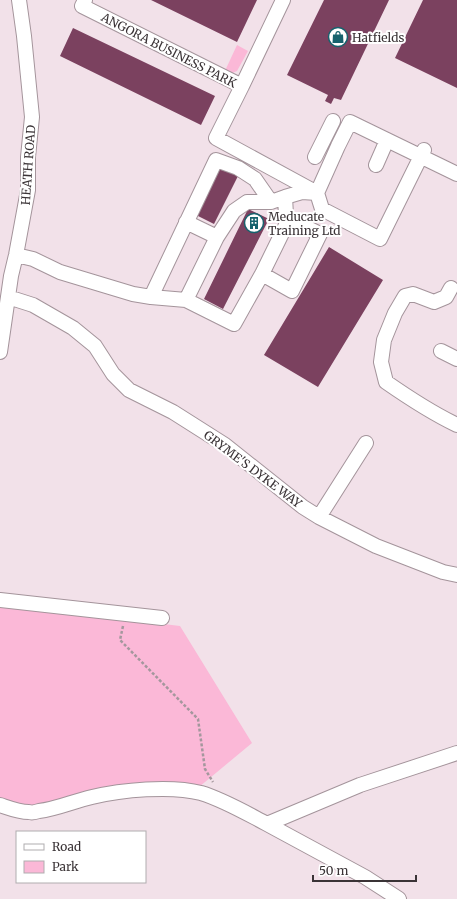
<svg xmlns="http://www.w3.org/2000/svg" width="457" height="899" viewBox="0 0 457 899" font-family="Merriweather,serif">
<style>
.green{fill:#fbb8d7}
.building{fill:#7b415f}
.lines{fill:none;stroke-linecap:round;stroke-linejoin:round}
.minor-casing{stroke:#a4949b;stroke-width:16}
.path{stroke:#a4979d;stroke-width:2.5;stroke-dasharray:3 2;stroke-linecap:butt}
.minor{stroke:#fff;stroke-width:14}
.labels{text-anchor:middle;dominant-baseline:central;stroke-width:4;stroke-linejoin:round;paint-order:stroke}
.poi-label{font-size:12px;fill:#3a3336;stroke:#fff;text-anchor:start}
.street-label{font-size:12px;fill:#3a3336;stroke:#fff}
</style>
<rect width="100%" height="100%" fill="#f2e1e9"/>
<path class="green" d="M237 45 248 51 237 71 230 74 224 73Z
M0 604 180 626 252 743 199 787 171 785 50 810 0 805Z"/>
<path class="building" d="M151 0H257L237 42Z
M324 0H389L341 100 334 98 331 104 325 101 328 95 287 75Z
M423 0H457V88L395 58Z
M73 28 215 96 201 125 60 56Z
M222 165 239 174 214 224 196 215Z
M248 209 269 219 223 309 204 299Z
M329 247 383 280 318 387 264 355Z"/>
<g class="lines">
<g class="minor-casing">
<path id="minor" d="M85 0 82 6 242 86 283 0
M242 86 216 138 317 193 322 209 380 239 424 150
M315 157 333 121
M376 165 387 140
M317 193 338 146 350 122 457 174
M186 222 217 237
M16 255 33 259 60 272 133 294 151 297 186 300 217 237 234 211 247 202H271L285 197 302 192 317 193
M262 274 292 291 320 234 289 219
M451 288 446 297 434 302 413 294 405 296 395 313 384 340 381 362 386 382C409 398 432 413 457 425
M8 297 33 305 73 328 95 346 113 374 129 390 173 412 225 445 303 507 319 517 376 546 443 572 457 575
M151 297 216 160 238 168 255 179 271 202
M186 300 234 324 262 274 289 219 286 215 285 197
M441 351 457 359
M0 352 11 276 16 255 28 190V157L32 117 24 36 19 0
M319 517 366 443
M0 600 162 618
M0 805C9 808 19 812 29 812 32 813 36 812 39 811 57 809 74 801 92 797 121 790 171 785 201 793 224 800 246 813 267 824L360 785 457 753
M267 824 365 877 399 899"/>
</g>
<path class="path" d="M123 626 120 640 198 719 205 769 213 782"/>
<use href="#minor" class="minor"/>
</g>
<defs>
<g id="shop-ring" transform="scale(1)"><circle r="9.5" fill="#fff" stroke="#16626d" stroke-width="1.5"/><path d="M-5-2.5h2.3a2.7 3.5 0 0 1 5.4 0H5L5.5 6h-11ZM-1.5-2.5h3a1.5 2.3 0 0 0-3 0Z" fill="#16626d"/></g>
<g id="building-ring" transform="scale(1)"><circle r="9.5" fill="#fff" stroke="#16626d" stroke-width="1.5"/><path d="M-4-6H4V6H1V3H-1V6H-4ZM-2.5-4.3h1.7v1.8h-1.7ZM.8-4.3h1.7v1.8H.8ZM-2.5-1h1.7V.8h-1.7ZM.8-1h1.7V.8H.8Z" fill="#16626d"/></g>
</defs>
<g fill-rule="evenodd">
<use href="#shop-ring" x="338" y="37"/>
<use href="#building-ring" x="254" y="223"/>
</g>
<g class="labels">
<g class="poi-label">
<text x="352" y="37">Hatfields</text>
<text x="268" y="216">Meducate<tspan x="268" dy="14">Training Ltd</tspan></text>
</g>
<g class="street-label">
<text transform="translate(169 50) rotate(27)">ANGORA BUSINESS PARK</text>
<text transform="translate(28 165) rotate(-86)">HEATH ROAD</text>
<text transform="translate(253 469) rotate(37)">GRYME'S DYKE WAY</text>
</g>
</g>
<rect x="16" y="831" width="130" height="52" fill="#ffffff" stroke="#b0adaf"/>
<rect x="24" y="844" width="20" height="6" fill="#ffffff" stroke="#b0adaf"/>
<text x="52" y="851" font-size="12" fill="#3a3336">Road</text>
<rect x="24" y="861" width="20" height="12" fill="#fbb8d7" stroke="#b0adaf"/>
<text x="52" y="871" font-size="12" fill="#3a3336">Park</text>
<path d="M313 875v6h103v-6" fill="none" stroke="#3a3336" stroke-width="2"/>
<text x="319" y="875" font-size="12" fill="#3a3336" stroke="#ffffff" stroke-width="3" paint-order="stroke">50 m</text>
</svg>
